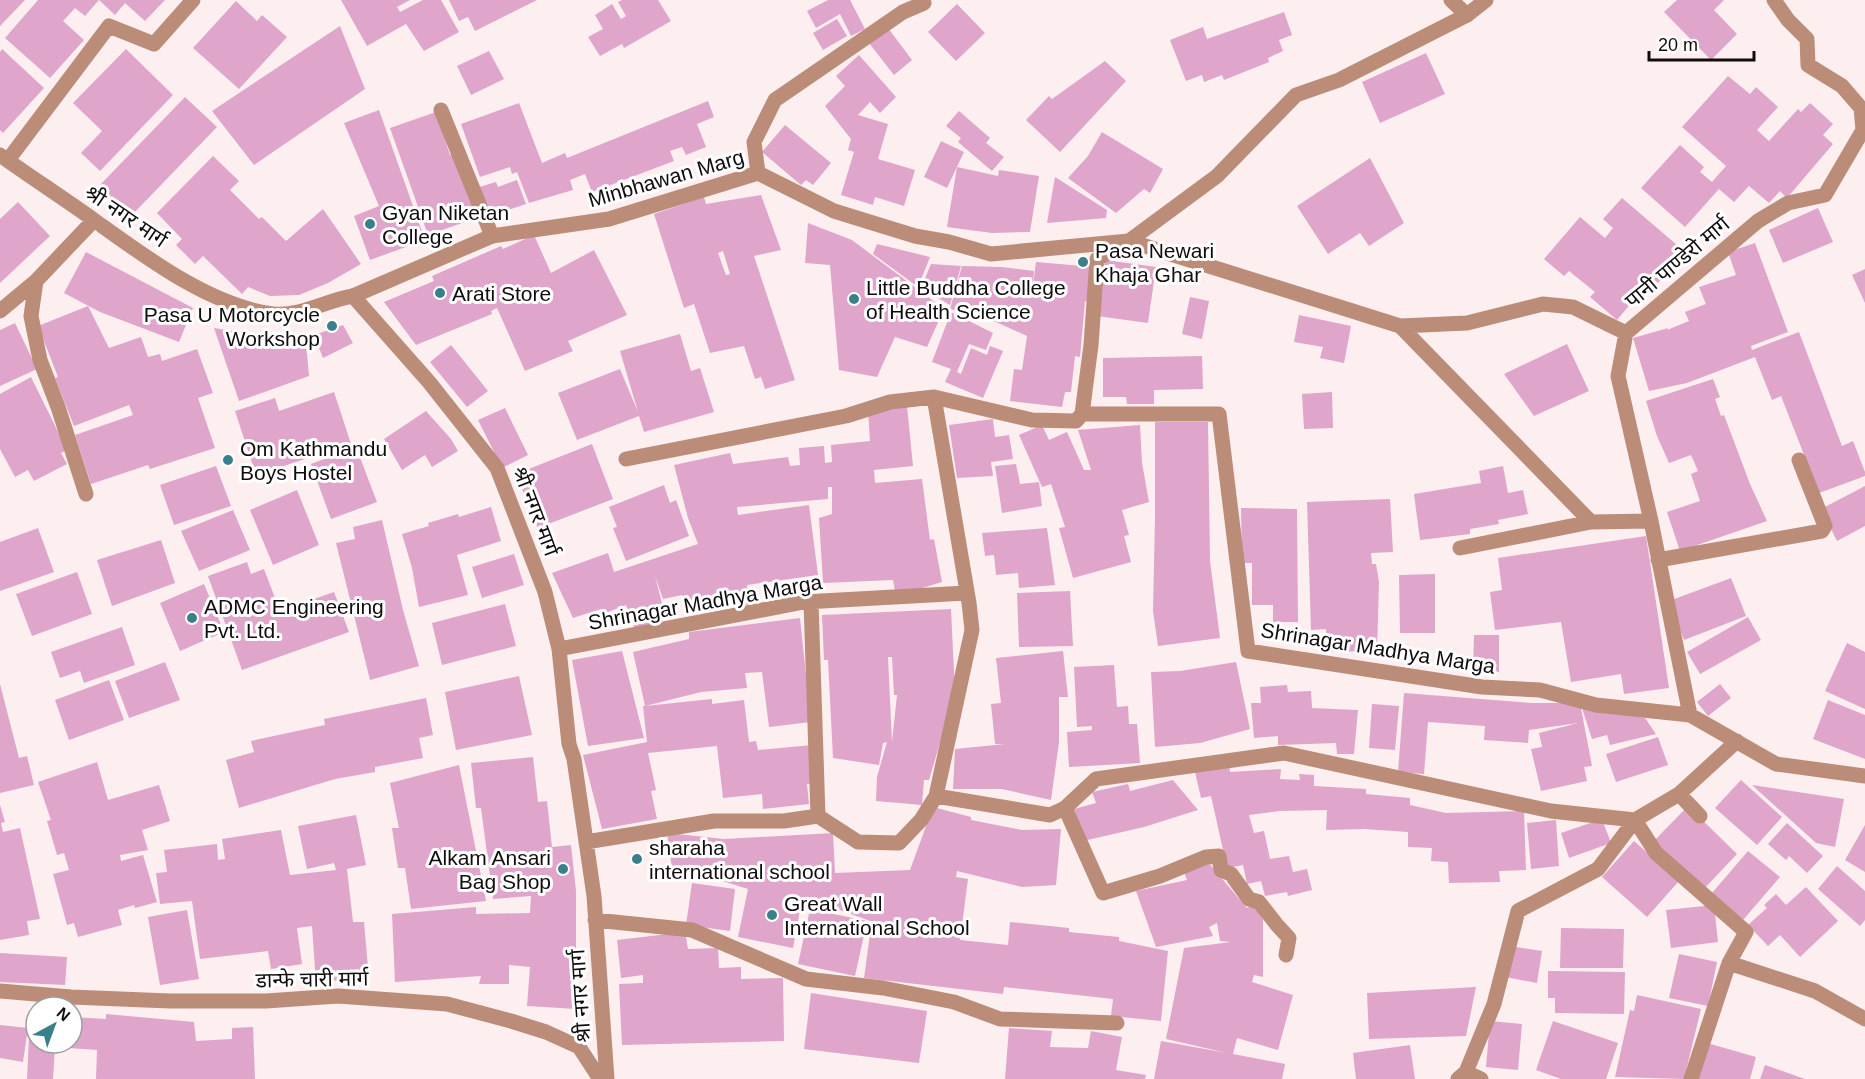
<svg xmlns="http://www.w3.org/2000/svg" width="1865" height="1079" viewBox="0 0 1865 1079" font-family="Arial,'Noto Sans Devanagari',sans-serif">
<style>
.building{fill:#dfa5cb;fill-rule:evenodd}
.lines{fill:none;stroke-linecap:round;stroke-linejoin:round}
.minor{stroke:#bb8c78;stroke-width:15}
.tertiary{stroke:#bb8c78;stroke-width:15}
.poi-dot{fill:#3a808c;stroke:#fff;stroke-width:2}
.labels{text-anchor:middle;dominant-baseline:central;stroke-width:6;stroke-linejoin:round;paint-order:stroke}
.street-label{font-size:21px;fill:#100c0c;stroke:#fff}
.poi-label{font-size:21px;fill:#100c0c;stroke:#fff;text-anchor:start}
</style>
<rect width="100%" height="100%" fill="#fdeff0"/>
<path class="building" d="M0 0H25L0 26Z
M38 0H99L85 16 75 8 63 21 84 40 50 78 5 38Z
M99 0H165L145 21 125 3 115 15Z
M341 0H410L397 7 400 12 423 0H441L459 32 424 51 406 24 367 46Z
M449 0H537L475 31 468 17 459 21Z
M622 0H658L671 21 624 48 622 44 600 56 588 37 603 29 595 15 612 4 621 19 626 16 618 2Z
M828 0H850L865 29 851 36 840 14 816 28 807 11Z
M1677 0H1724L1714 10 1737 34 1711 60 1664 12Z
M236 1 257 21 262 15 287 37 239 89 193 48Z
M957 4 985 33 956 61 928 32Z
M1284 12 1292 35 1279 40 1283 51 1268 58 1269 62 1224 80 1222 75 1204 82 1202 75 1186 81 1170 40 1203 27 1207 39Z
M837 19 847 36 823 50 813 33Z
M340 26 365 89 254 165 212 111Z
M888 28 912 60 894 75 869 43Z
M2 49 44 88 3 133 0 130V52Z
M126 49 173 95 100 171 81 153 102 131 73 103Z
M489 51 504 79 471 95 457 66Z
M1426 53 1445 94 1380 123 1362 82Z
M859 55 896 97 880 113 870 102 858 115 888 124 878 159 915 170 904 206 875 197 873 205 841 195 854 152 848 150 851 139 825 106 845 86 836 76Z
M1105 61 1126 81 1060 152 1026 120 1049 96 1052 99Z
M1728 76 1750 94 1756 87 1778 107 1757 130 1769 141 1798 109 1801 112 1810 103 1833 124 1823 135 1833 144 1787 198 1780 191 1769 203 1749 186 1734 202 1719 189 1685 227 1641 188 1680 145 1704 167 1700 172 1712 182 1726 166 1682 127Z
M185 97 217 127 131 216 99 186Z
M708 101 714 117 697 124 706 147 686 155 682 147 670 151 674 161 592 192 585 174 570 180 573 190 529 203 517 172 512 174 510 167 480 177 461 124 519 103 542 163 565 153 567 158Z
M379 110 425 240 370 260 354 216 379 206 344 123Z
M959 111 990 138 986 143 1004 157 992 171 958 142 961 138 946 126Z
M436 112 450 155 457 153 479 217 428 235 390 128Z
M785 125 831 163 813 185 806 180 801 185 762 152Z
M1102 132 1163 169 1150 193 1144 189 1116 213 1068 178 1088 156Z
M941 141 964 152 947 188 924 177Z
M213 156 239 181 230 190 259 219 262 217 286 241 323 209 361 264 328 283 299 295 270 296 248 287 242 294 203 256 195 264 176 245 182 239 157 213Z
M1370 158 1404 223 1369 246 1360 233 1328 254 1297 206Z
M957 167 998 176 999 170 1039 176 1030 232 992 233 947 227Z
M1055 177 1107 210 1106 218 1047 223Z
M517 180 526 204 487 217 476 188 496 182 498 187Z
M761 195 781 250 754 256 795 380 765 389 761 377 755 379 744 346 710 353 694 304 684 308 654 214 704 197 706 204ZM723 251 730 274 726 275 718 253Z
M1622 198 1684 251 1658 283 1652 278 1617 320 1590 297 1595 292 1569 271 1564 276 1544 259 1580 217 1605 238 1613 228 1603 219Z
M18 202 50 236 0 283V219Z
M1818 208 1833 242 1783 263 1769 230Z
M808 223 852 240 944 309 927 347 895 337 877 377 839 370 830 265 805 263Z
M534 235 551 273 594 250 627 315 568 341 573 351 525 371 497 308 491 311 492 314 416 345 384 302 434 281 432 276 501 246 503 249Z
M1755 243 1788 332 1751 346 1752 350 1799 332 1842 446 1853 441 1865 472V476L1819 493 1781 396 1772 400 1755 357 1687 383 1649 391 1633 338 1668 328 1667 330 1689 321 1685 312 1706 304 1699 287 1736 275 1728 252Z
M877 244 930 257 918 287 873 254Z
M86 252 193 308 179 342 100 312 64 293Z
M1105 260 1156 267 1148 323 1097 316Z
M1036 262 1094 267 1092 302 1085 301 1080 357 1075 356 1071 392H1065L1062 407 1010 401 1014 369 1022 370 1027 336 996 322 950 309 962 266 1002 267 1034 271 1031 300Z
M931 264 961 266 950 305 921 288Z
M1865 269V303L1852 275Z
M1190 297 1209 301 1202 339 1182 334Z
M88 306 109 348 141 337 148 357 160 354 162 361 197 349 213 393 198 398 215 448 150 469 148 465 91 484 75 435 133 415 129 405 74 426 55 378 58 377 38 326Z
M951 312 993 333 986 350 969 344 957 372 961 374 971 348 987 355 990 346 1003 351 983 398 945 382 951 369 932 362Z
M1299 315 1351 326 1344 363 1320 358 1323 347 1294 342Z
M15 323 37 369 0 386V330Z
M343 325 353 343 323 358 314 335Z
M214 328 306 343 309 376 239 401Z
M680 334 691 371 700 368 714 412 644 432 639 416 577 440 558 393 620 369 638 412 620 351Z
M1567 344 1589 391 1534 416 1504 374Z
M451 345 488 391 467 407 430 362Z
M1202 356 1203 389 1154 390V404H1127L1126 397H1103V358Z
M31 377 67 450 61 453 67 464 34 481 28 470 15 477 0 449V394Z
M1713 379 1720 397 1715 399 1721 416 1724 415 1750 484 1767 521 1680 551 1667 512 1700 501 1691 474 1698 471 1691 455 1669 463 1657 436 1646 401Z
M334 392 351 444 256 475 235 411 275 398 279 411Z
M1332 392 1333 428 1304 429 1302 394Z
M907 406 913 466 874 470 875 483 922 479 930 540 934 539 942 582 896 596 893 580 823 583 819 518 832 514V487H828V499L737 507 738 515 809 505 818 575 747 585 749 605 719 603 694 610 682 595 663 599 655 576 666 619 635 629 626 605 603 614 601 609 573 618 552 573 608 553 614 572 698 544 688 518 674 465 730 453 733 464 788 457 790 466 800 465 799 448 824 446 825 463 832 462 831 445 870 441 868 410Z
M505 408 528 455 502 468 478 420Z
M426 411 451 439 458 451 432 467 425 455 402 470 384 439Z
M993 419 995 437 1009 435 1013 459 991 462 993 476 957 478 949 425Z
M1155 422H1208L1210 561 1220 638 1158 646 1153 611 1155 517Z
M1042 425 1049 440 1067 432 1084 470H1091L1078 430 1140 425 1142 463 1149 502 1122 510 1129 535 1124 536 1131 562 1073 578 1059 528 1065 527 1051 484 1042 487 1019 435Z
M592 444 613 499 538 528 516 474Z
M356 447 377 502 331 519 311 464Z
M1016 464 1020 484 1039 482 1042 506 1002 513 995 466Z
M216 466 231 506 174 525 160 485Z
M1503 466 1508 493 1523 490 1528 514 1498 520 1499 524 1470 529V534L1420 540 1414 494 1481 483 1479 471Z
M664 485 670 503 676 500 689 536 626 561 613 528 617 527 609 507Z
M1865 486V526L1837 541 1821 509Z
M297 490 319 545 273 565 250 510Z
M1390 499 1393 552 1371 553 1372 564H1376L1379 582 1377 651 1326 652V629L1311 630 1307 502Z
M491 507 501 541 457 555 468 595 419 607 412 568 402 534 429 526 428 523 458 514 459 517Z
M1241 508 1297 509 1298 622H1273V605H1252V563H1242Z
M233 510 250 550 199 571 181 531Z
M382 520 403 610 419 666 370 680 336 543 355 539 353 527Z
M38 528 54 572 0 591V542Z
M1047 528 1055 585 1019 588 1018 573 996 575 994 555 985 556 982 533Z
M1646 536 1669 688 1624 694 1621 674 1571 682 1561 622 1495 630 1490 592 1502 590 1498 558Z
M161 540 175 583 112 606 97 560Z
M514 554 524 585 482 598 472 567Z
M247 562 251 574 264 569 280 611 334 592 349 632 242 670 208 576Z
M77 572 92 614 32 636 16 594Z
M1435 574V633H1400L1399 575Z
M1731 578 1746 616 1684 640 1669 601Z
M204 584 224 632 180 651 160 603Z
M1070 591 1073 646 1019 647 1017 593Z
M505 604 516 646 442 665 432 623Z
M951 609 955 692 929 780H924L922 805 876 801 877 777 887 742 883 743 879 765 833 758 828 660H824L822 615ZM888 657H892L894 695H897L892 742Z
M1748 617 1761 640 1700 674 1687 652Z
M800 618 811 722 769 727 762 672 745 673 747 688 701 692 645 706 712 699V704L744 700 749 742 756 741 758 750 812 745 816 783 807 784 809 804 763 809 762 794 723 798 717 746 648 753 656 790 651 791 657 819 602 829 583 755 647 742 643 706H645L633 652 689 639V632Z
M122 627 135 665 84 683 80 671 60 678 51 652Z
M1474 635H1499V672H1473Z
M1847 643 1865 652V709L1825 691Z
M622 651 644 738 588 746 572 660Z
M1063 651 1068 697H1059V742L1051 800 1002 789H953L955 749 1005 744H995L991 704 1001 703 996 658Z
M165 662 180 700 129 718 115 681Z
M1236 662 1250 729 1200 743 1155 747 1151 672 1180 671Z
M1114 665 1117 707 1128 706 1129 724H1137L1140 763 1069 767 1067 732 1092 730V726L1077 727 1074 667Z
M519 676 532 735 456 750 445 692Z
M109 680 124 720 69 740 55 700Z
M0 684 19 758 27 756 34 785 0 793Z
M1720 684 1731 698 1708 716 1697 702Z
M1287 685 1288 692 1311 691 1312 708 1358 710 1354 754H1337L1336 743 1278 745V736L1254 738 1251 703H1261L1260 687Z
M1404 693 1531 703H1580L1592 766 1584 767 1587 781 1541 791 1531 749 1542 747 1539 733 1578 723 1529 730 1528 743 1484 740 1485 726 1428 722 1424 774 1398 772Z
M426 698 433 735 419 738 423 758 375 767V772L335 779 239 808 226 760 254 752 251 741 325 725 324 719Z
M1828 700 1865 715V759L1813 739Z
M1372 704 1399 706 1395 750 1369 748Z
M1581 705 1645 718 1656 734 1610 745 1607 735 1592 739Z
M1658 737 1668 765 1616 782 1606 754Z
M533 757 538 802 547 801 552 847 571 845 576 891V1009L527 1006 530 967 509 965V984H479L481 976 395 982 392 914 476 907V914L530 913 531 896 493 899 481 808H476L471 763Z
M97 762 108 800 159 785 170 821 142 830 148 850 120 855 121 861 143 855 157 902 135 908 134 905 118 910 122 925 78 937 74 923 67 925 53 874 69 870 64 853 57 855 47 821 51 820 38 782Z
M459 765 486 901 411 909 405 868H398L392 828H399L390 783Z
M1229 765 1230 772 1281 769 1280 779 1300 780 1299 774 1314 775V786L1366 789V794L1410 798V805L1446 813 1524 811 1526 870 1499 871 1500 882 1449 883 1448 862 1431 861 1432 848 1408 847V832L1364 829 1326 830 1327 810 1280 811 1249 815 1254 833 1264 831 1270 859 1289 856 1293 872 1307 869 1312 890 1288 896 1287 892 1265 896 1261 881 1247 884 1243 865 1227 868 1211 796 1201 798 1195 772Z
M1173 780 1198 810 1144 827 1083 841 1074 809 1096 803 1092 792 1128 784 1130 791Z
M1741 780 1782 817 1757 845 1715 808Z
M1752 785 1844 799 1835 847 1816 843Z
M0 805 5 822 1 823 3 832 20 828 40 919 27 921 29 935 0 940Z
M1688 806 1737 854 1702 891 1652 843Z
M933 807 971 817V820L1022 830 1061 829 1056 885 1022 887 957 871 956 877 968 879 960 940 1008 945 1010 922 1069 928V932L1119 937V941L1168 951 1161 1021 1111 1016 1113 999 1004 987 1003 994 864 978 871 927 901 932 837 909 802 899 793 948 738 937 748 889 713 878 673 875 667 833 724 839 833 833 835 873 910 870Z
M356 815 366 865 347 869 353 922H364L369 978 316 982 312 926 297 928 302 964 271 969 268 951 200 959 192 901 160 904 156 873 167 872 164 850 217 844 218 860 225 859 222 839 281 830 290 875 336 870 334 863 307 869 298 826Z
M1602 819 1611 843 1569 858 1561 833Z
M1556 820 1559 866 1531 869 1527 823Z
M1787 823 1823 856 1807 873 1789 856 1786 860 1768 844Z
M1865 825V872L1845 860Z
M1634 841 1679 881 1647 917 1602 877Z
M1748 851 1780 877 1743 920 1712 893Z
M1207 861 1247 908 1256 904 1263 920V977L1254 975 1252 982 1293 995 1278 1050 1237 1038 1233 1054 1285 1064 1282 1079H1154L1161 1041 1227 1053 1166 1039 1184 948 1231 942 1220 941 1217 923 1209 927 1213 936 1156 947 1136 891 1187 880 1183 869Z
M1837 866 1865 891V920L1860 926 1818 889Z
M692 883 735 889 730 931 686 925Z
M1806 887 1838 921 1800 957 1780 935 1768 946 1748 925 1767 908 1764 905 1776 894 1786 905Z
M1714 905 1718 942 1671 948 1666 910Z
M810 909 867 921 855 976 798 964Z
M187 910 199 979 160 985 148 917Z
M1561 928 1624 929 1623 968H1560Z
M685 932 688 949 718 948 719 968 741 967V979L783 978 784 1041 622 1045 619 984 643 983V975L621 978 617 940Z
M1510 946 1542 951 1537 983 1505 977Z
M0 953 67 957 65 985 0 982Z
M1679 954 1717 962 1708 1006 1669 998Z
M1548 971 1625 972 1624 1014 1555 1013V998H1548Z
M1476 987 1466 1036 1369 1039 1367 993Z
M811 993 927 1011 919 1063 804 1049Z
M1637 995 1701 1009 1684 1079 1615 1077 1630 1010 1634 1011Z
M106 1014 194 1022 196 1041 232 1039V1028L253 1027 255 1079H96L97 1050 55 1047 53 1079H27L30 1015H36V1043H72V1017L106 1019Z
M1490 1021 1522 1024 1518 1070 1486 1067Z
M1553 1021 1618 1043 1606 1079H1561L1536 1070Z
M0 1025 28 1028 23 1062 0 1058Z
M1009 1028 1052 1031 1050 1047 1088 1048 1091 1031 1122 1037 1116 1070 1146 1075 1145 1079H1005Z
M1707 1043 1756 1057 1750 1079H1697Z
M1410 1045 1415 1079H1356L1353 1053Z
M1765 1065 1805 1079H1760Z"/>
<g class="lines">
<path class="minor" d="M1451 0 1467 15
M441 110 492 236
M0 155C31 177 63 198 94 220 144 256 210 306 273 314 300 317 327 300 353 296L429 382 497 468 545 592 559 649 569 744 574 759 594 896 607 1079
M8 160 109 26 154 44 193 0
M758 173 754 142 775 100 903 12 924 3 923 0
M36 281 31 316 40 360 58 407 86 494
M0 311 36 281 94 220
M1400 326 1129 241 1097 259 1091 345 1082 414H1219L1248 651 1482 687 1540 690 1596 705 1690 715 1776 764 1865 776
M1626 333 1573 307 1543 304 1467 323 1400 326 1591 522 1651 521
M934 397 969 603 972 630 936 796
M626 459 846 416 890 402 934 397 1032 420 1076 421 1082 414
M1460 548 1591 522
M1658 560 1822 531 1825 526 1799 460
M811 602 818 816
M559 649 804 602 966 593
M1690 715 1651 521 1618 376 1626 333 1758 221 1788 203 1825 195 1863 130 1861 108 1842 86 1808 65 1807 39 1788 20 1774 0
M1679 794 1700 816
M1065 808 1103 893 1160 876 1206 857 1219 856 1221 870 1231 874 1249 899 1259 902 1277 925 1289 938 1286 955
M586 842 714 821H784L818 816 858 842 899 843 921 820 936 796 1050 815 1065 808 1096 779 1284 753 1551 811 1635 820 1656 853 1746 932 1729 963 1691 1079
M595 920 692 930 806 979 883 988 954 1002 1000 1019 1117 1023
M1729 963 1815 991 1865 1019
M0 991 71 997 170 1001H266L338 996 447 1004 511 1021 546 1032 579 1047 600 1079
M1466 1072 1481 1079
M1458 1079 1466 1072 1494 1004 1518 911 1598 869 1635 820 1679 794 1737 741"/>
<path class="tertiary" d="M353 296 492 236 609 219 758 173 834 211 915 236 949 242 991 254 1129 241 1217 176 1296 95 1339 80 1467 15 1486 0"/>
</g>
<g class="poi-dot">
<circle cx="370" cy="224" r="6"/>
<circle cx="1083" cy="262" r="6"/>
<circle cx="440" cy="293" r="6"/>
<circle cx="854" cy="299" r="6"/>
<circle cx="332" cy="326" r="6"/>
<circle cx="228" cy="460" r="6"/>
<circle cx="192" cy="618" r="6"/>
<circle cx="637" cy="859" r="6"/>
<circle cx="563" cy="869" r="6"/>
<circle cx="772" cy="915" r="6"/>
</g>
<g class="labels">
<g class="street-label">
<text transform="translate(666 178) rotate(-16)">Minbhawan Marg</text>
<text transform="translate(126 216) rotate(34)">श्री नगर मार्ग</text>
<text transform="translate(1677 262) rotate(-40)">पानी पाण्डेरो मार्ग</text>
<text transform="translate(536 511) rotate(69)">श्री नगर मार्ग</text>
<text transform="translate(705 602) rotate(-10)">Shrinagar Madhya Marga</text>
<text transform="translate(1378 648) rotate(9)">Shrinagar Madhya Marga</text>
<text transform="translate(312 979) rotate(-1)">डान्फे चारी मार्ग</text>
<text transform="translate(580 996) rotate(-94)">श्री नगर मार्ग</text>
</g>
<g class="poi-label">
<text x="382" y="212">Gyan Niketan<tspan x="382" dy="24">College</tspan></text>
<text x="1095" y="250">Pasa Newari<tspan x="1095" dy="24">Khaja Ghar</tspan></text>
<text x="866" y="287">Little Buddha College<tspan x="866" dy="24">of Health Science</tspan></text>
<text x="452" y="293">Arati Store</text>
<text x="320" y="314" text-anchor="end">Pasa U Motorcycle<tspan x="320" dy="24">Workshop</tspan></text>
<text x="240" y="448">Om Kathmandu<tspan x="240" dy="24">Boys Hostel</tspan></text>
<text x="204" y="606">ADMC Engineering<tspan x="204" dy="24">Pvt. Ltd.</tspan></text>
<text x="649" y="847">sharaha<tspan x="649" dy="24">international school</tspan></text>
<text x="551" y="857" text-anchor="end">Alkam Ansari<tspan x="551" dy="24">Bag Shop</tspan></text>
<text x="784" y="903">Great Wall<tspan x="784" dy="24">International School</tspan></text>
</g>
</g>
<g transform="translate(54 1025) rotate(41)"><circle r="28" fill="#ffffff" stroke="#9f9e9e" stroke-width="1.5"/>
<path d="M0-4.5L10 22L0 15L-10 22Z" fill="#3a808c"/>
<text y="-9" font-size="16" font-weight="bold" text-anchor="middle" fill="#100c0c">N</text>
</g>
<path d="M1649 51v9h105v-9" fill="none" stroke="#100c0c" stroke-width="3"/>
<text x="1658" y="51" font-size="18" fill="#100c0c" stroke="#ffffff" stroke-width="4.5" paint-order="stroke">20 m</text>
</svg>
